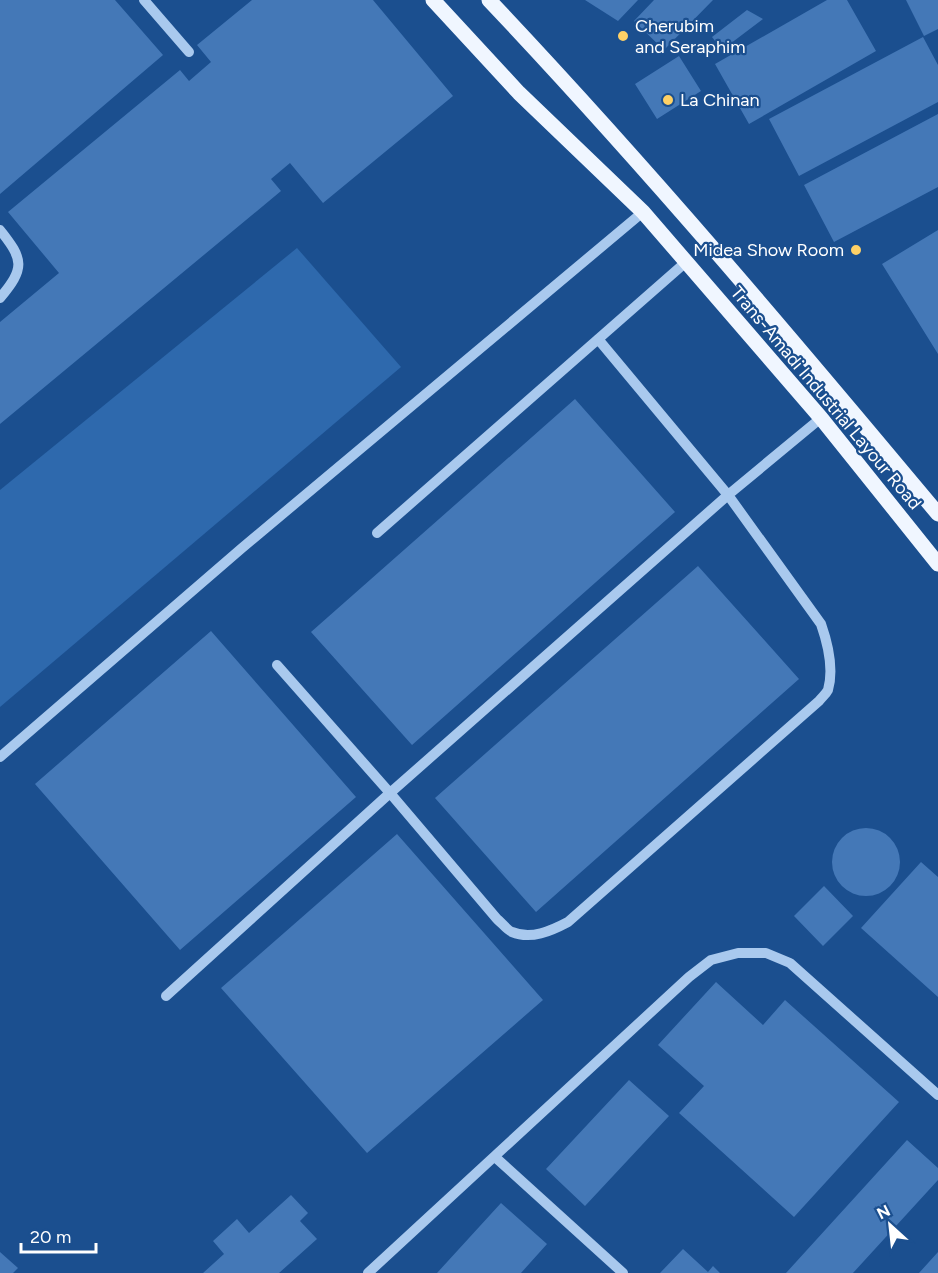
<svg xmlns="http://www.w3.org/2000/svg" width="938" height="1273" viewBox="0 0 938 1273" font-family="Figtree,sans-serif">
<style>
.green{fill:#2e69ad}
.building{fill:#4478b7}
.lines{fill:none;stroke-linecap:round;stroke-linejoin:round}
.minor{stroke:#a9c9ee;stroke-width:10}
.major{stroke:#f0f6ff;stroke-width:15}
.poi-dot{fill:#ffd166;stroke:#1b4f8f;stroke-width:2}
.labels{text-anchor:middle;dominant-baseline:central;stroke-width:4.5;stroke-linejoin:round;paint-order:stroke}
.poi-label{font-size:18px;fill:#fff;stroke:#1b4f8f;text-anchor:start}
.street-label{font-size:18px;fill:#fff;stroke:#1b4f8f}
</style>
<rect width="100%" height="100%" fill="#1b4f8f"/>
<path class="green" d="M297 248 401 367 0 707V490Z"/>
<path class="building" d="M0 0H115L163 55 0 194Z
M252 0H373L453 96 323 203 290 163 271 179 281 191 0 424V322L59 273 8 212 180 70 189 81 211 62 197 45Z
M585 0H638L618 21Z
M654 0H713L664 50 634 21Z
M827 0H847L876 51 749 124 715 64Z
M906 0H938V29L924 36Z
M747 10 763 19 722 50 712 37Z
M923 37 938 65V102L799 176 769 119Z
M679 56 701 91 657 119 635 84Z
M938 114V187L834 242 804 185Z
M938 230V354L882 264Z
M575 399 675 512 412 745 311 632Z
M698 566 799 679 536 912 435 798Z
M211 631 356 797 180 950 35 784Z
M832 862a34 34 0 1 1 68 0a34 34 0 1 1-68 0Z
M397 834 543 1000 367 1153 221 988Z
M921 862 938 877V997L861 928Z
M824 886 853 916 823 946 794 916Z
M716 982 763 1025 785 1000 899 1102 794 1217 679 1113 704 1086 658 1045Z
M629 1080 669 1116 585 1206 546 1169Z
M907 1140 938 1168V1180L853 1273H786Z
M291 1195 308 1213 300 1221 317 1239 279 1273H203L224 1254 213 1241 237 1219 249 1233Z
M501 1203 547 1244 521 1273H437Z
M683 1249 708 1272 713 1266 720 1273H660Z
M0 1252 18 1268 13 1273H0Z
M938 1252V1273H919Z"/>
<g class="lines">
<path class="minor" d="M144 0 189 52
M0 230C24 260 25 268 0 298
M377 533 686 262
M277 665 390 793 497 919C502 923 507 930 512 932 531 940 551 931 568 922L819 701C822 697 826 694 828 690 834 669 828 644 821 624L728 495 598 339
M0 757 242 548 643 212
M166 996 390 793 728 495 821 418
M495 1157 623 1273
M368 1273 689 977 711 960 738 953H766L790 963 938 1095"/>
<path class="major" d="M433 0 519 93 643 212 821 418 938 564
M489 0C646 166 792 339 938 514"/>
</g>
<g class="poi-dot">
<circle cx="623" cy="36" r="6"/>
<circle cx="668" cy="100" r="6"/>
<circle cx="856" cy="250" r="6"/>
</g>
<g class="labels">
<g class="poi-label">
<text x="635" y="26">Cherubim<tspan x="635" dy="21">and Seraphim</tspan></text>
<text x="680" y="100">La Chinan</text>
<text x="844" y="250" text-anchor="end">Midea Show Room</text>
</g>
<g class="street-label">
<text transform="translate(826 398) rotate(50)">Trans-Amadi Industrial Layour Road</text>
</g>
</g>
<g transform="translate(890 1225) rotate(333)" stroke="#1b4f8f" stroke-width="4.5" paint-order="stroke">
<path d="M0-4.5L10 22L0 15L-10 22Z" fill="#ffffff"/>
<text y="-9" font-size="16" font-weight="bold" text-anchor="middle" fill="#ffffff">N</text>
</g>
<path d="M21 1243v9h75v-9" fill="none" stroke="#ffffff" stroke-width="3"/>
<text x="30" y="1243" font-size="18" fill="#ffffff" stroke="#1b4f8f" stroke-width="4.5" paint-order="stroke">20 m</text>
</svg>
